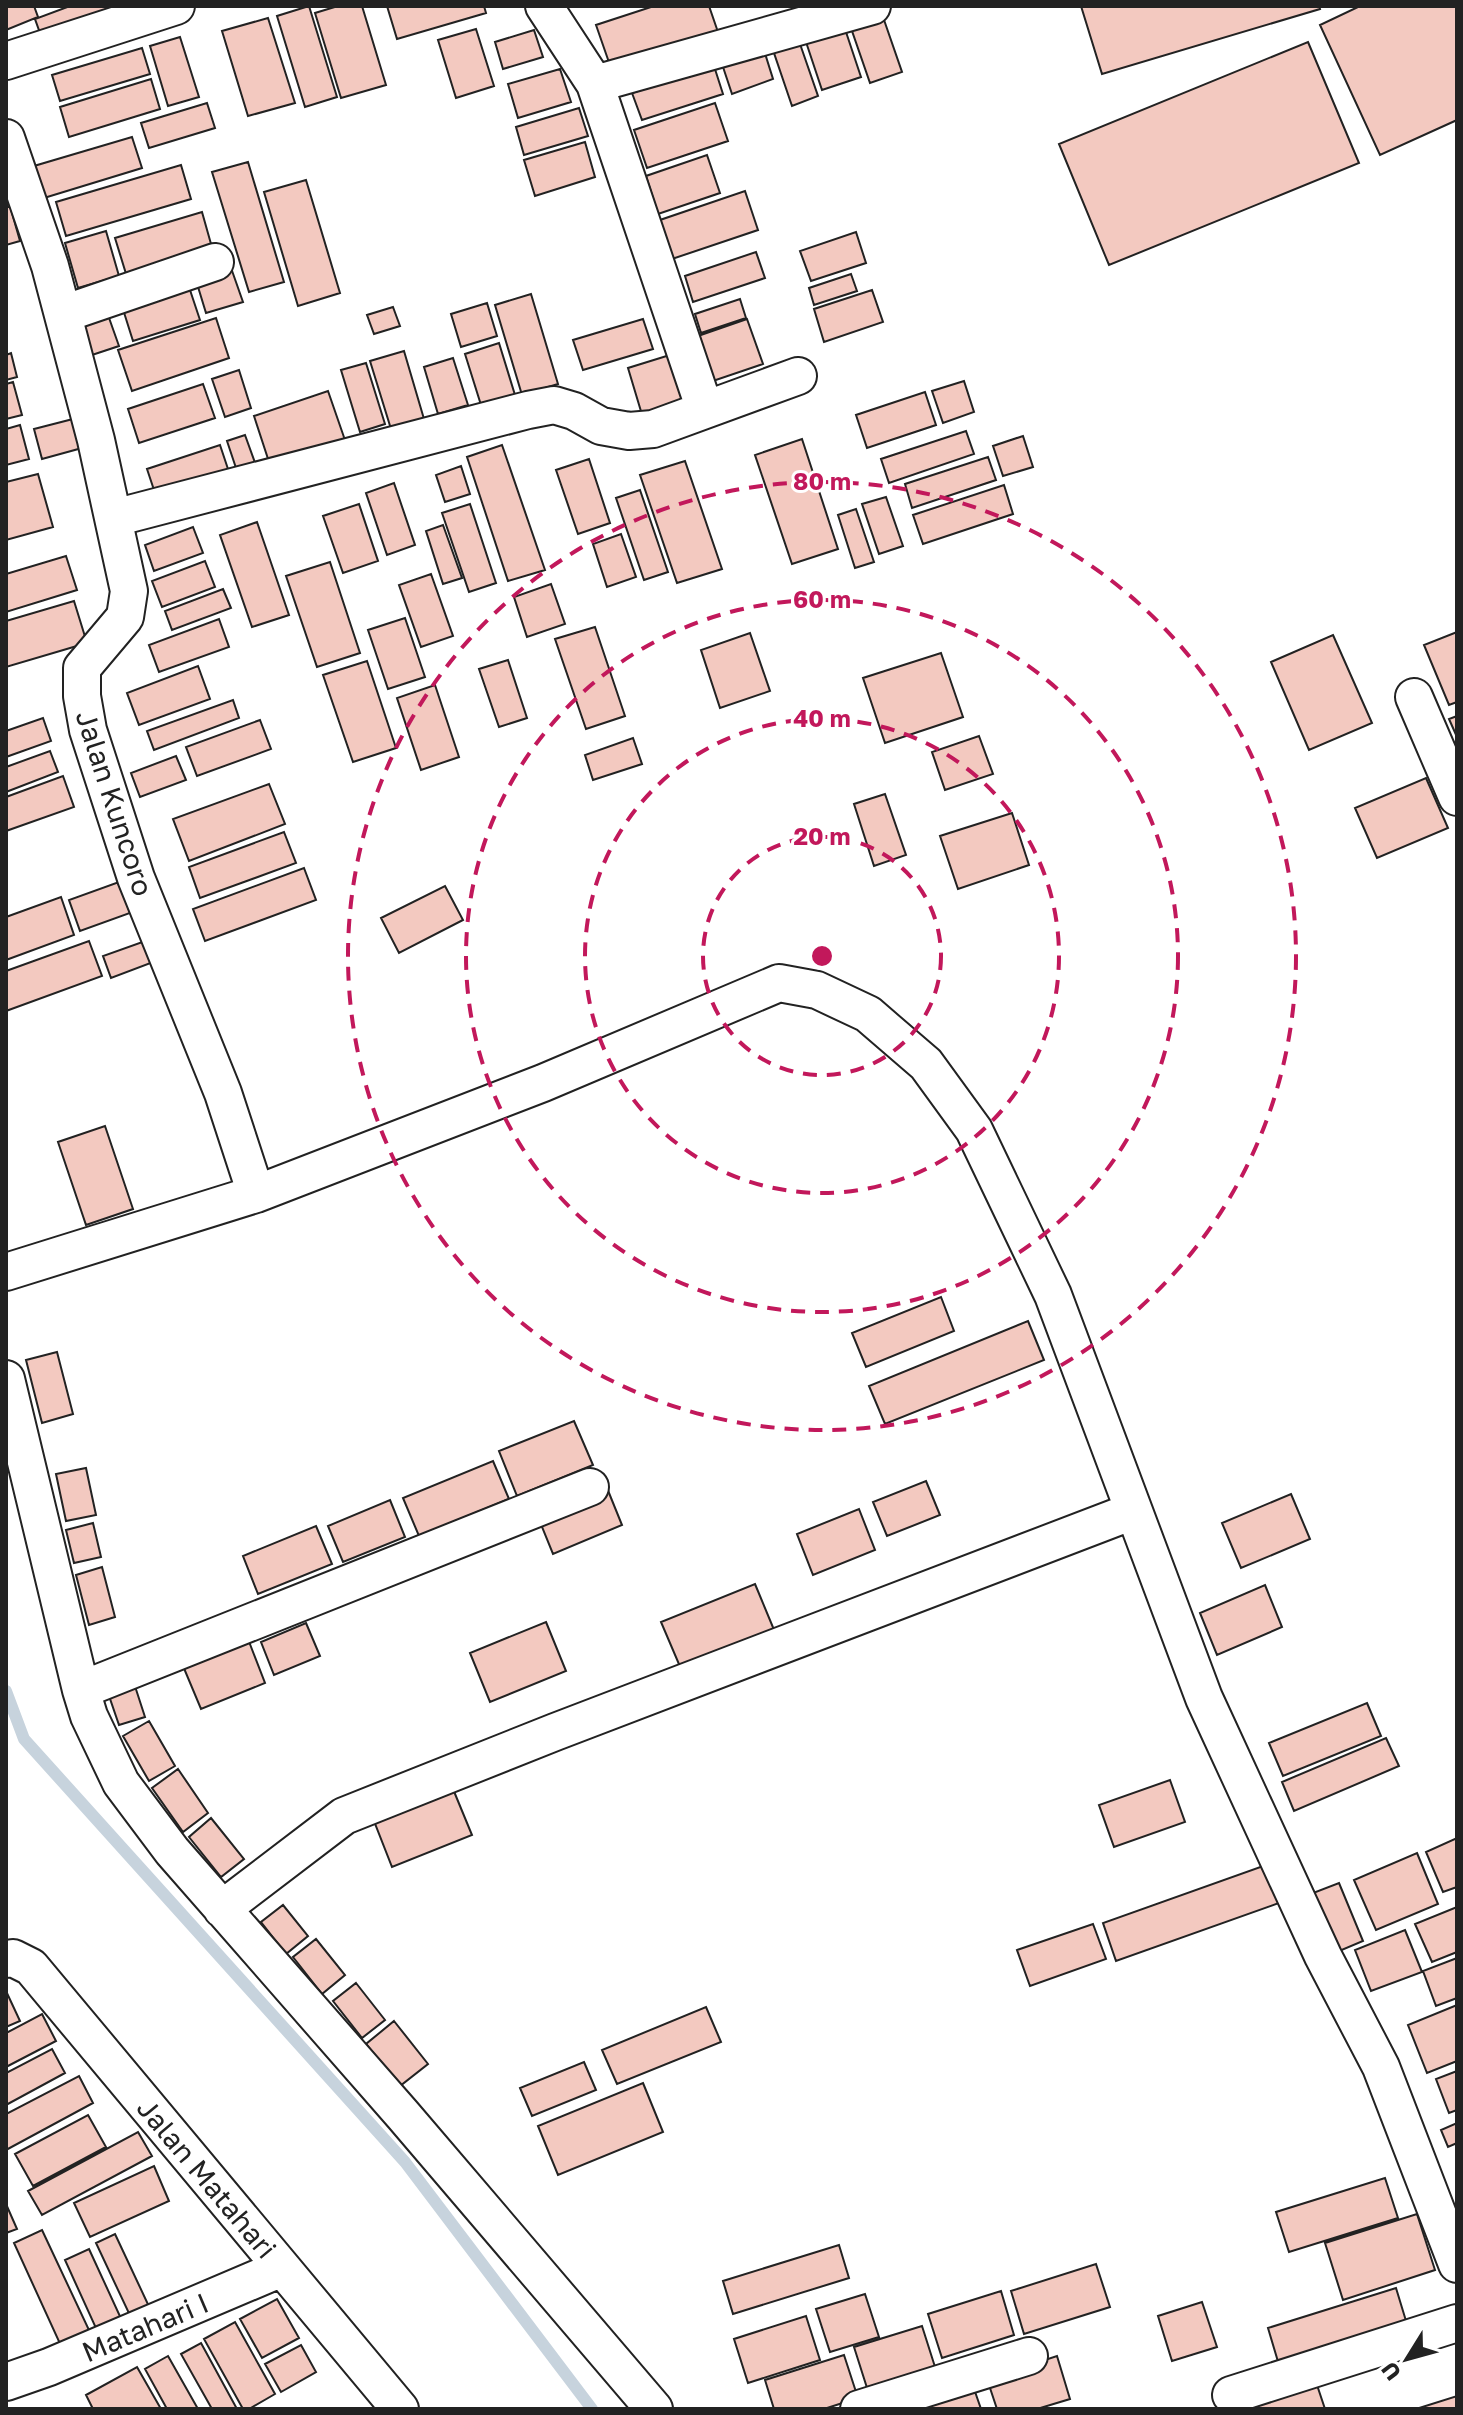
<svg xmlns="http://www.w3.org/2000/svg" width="1463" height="2415" viewBox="0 0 1463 2415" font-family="'Golos Text',sans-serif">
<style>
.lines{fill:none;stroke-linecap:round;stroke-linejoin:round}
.stream{stroke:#c7d3dd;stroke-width:12}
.building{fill:#f3c9c0;stroke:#222;stroke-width:2}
.minor-casing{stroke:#222;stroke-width:40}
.minor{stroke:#fff;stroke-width:36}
.ring{fill:none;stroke:#c2185b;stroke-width:4;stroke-dasharray:14 10}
.labels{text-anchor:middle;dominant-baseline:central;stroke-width:6;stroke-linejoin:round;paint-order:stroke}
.street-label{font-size:28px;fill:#222;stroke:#fff}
.centre{fill:#c2185b;stroke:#fff;stroke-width:4}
.ring-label{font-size:24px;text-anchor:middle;font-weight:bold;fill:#c2185b;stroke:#fff;stroke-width:6;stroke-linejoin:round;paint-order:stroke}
</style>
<rect width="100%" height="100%" fill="#fff"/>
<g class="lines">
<path class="stream" d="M6 1691 24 1739 405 2162 592 2409"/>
</g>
<path class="building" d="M6 6H34L38 17 6 30Z
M70 6H153L45 47 35 19Z
M309 6 337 97 305 107 277 16Z
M338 6H362L386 85 341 98 315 13Z
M387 6H484L486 13 397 39Z
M654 6H709L719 35 612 71 596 25Z
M1081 6H1319L1320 9 1102 74Z
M1360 6H1457V120L1380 155 1320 25Z
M883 17 902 72 870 83 851 28Z
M268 18 295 103 248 116 222 31Z
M844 26 861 77 822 90 805 39Z
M476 29 494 86 456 98 438 40Z
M534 30 543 57 503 69 495 42Z
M180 37 199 97 168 106 150 46Z
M799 41 818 96 792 106 773 50Z
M1308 42 1359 163 1109 265 1059 144Z
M763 47 773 79 732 94 721 61Z
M142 48 150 74 60 101 52 75Z
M714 66 723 94 642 120 632 93Z
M560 69 571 102 518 118 508 84Z
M151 79 160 109 69 137 60 107Z
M207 103 215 128 149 148 141 123Z
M715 103 728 141 647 168 634 130Z
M579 108 588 136 524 155 516 127Z
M132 137 142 168 44 198 34 166Z
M585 142 595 177 535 196 524 160Z
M707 155 720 193 658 214 646 176Z
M248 162 284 282 249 292 212 172Z
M181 165 191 199 66 236 56 202Z
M306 180 340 293 298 306 264 192Z
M745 191 758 230 672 259 660 220Z
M10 206 20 241 6 245V208Z
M202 212 213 251 127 277 115 238Z
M106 231 119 276 78 288 65 243Z
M856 232 866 263 811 281 800 251Z
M756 252 765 278 693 302 685 276Z
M230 265 243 302 206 313 195 277Z
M851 274 857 291 814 305 809 288Z
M187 281 200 320 133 341 121 303Z
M872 290 883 322 824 342 814 309Z
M531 294 558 384 522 395 495 305Z
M740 299 746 318 701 333 695 314Z
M487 303 497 336 461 347 451 314Z
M393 307 400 326 374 334 367 315Z
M108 315 119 346 92 355 81 324Z
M216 318 229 358 132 391 118 350Z
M643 319 653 349 583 370 573 340Z
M747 319 763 364 710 382 695 337Z
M499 343 515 395 481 405 465 354Z
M404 351 424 419 391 429 370 361Z
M11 353 17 377 6 380V355Z
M673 354 688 404 643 418 628 368Z
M453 358 468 405 438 414 424 367Z
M366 363 385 424 360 432 341 370Z
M239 370 251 408 225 417 212 379Z
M964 381 974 412 943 423 932 391Z
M13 382 22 415 6 419V384Z
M203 384 215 418 139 443 128 409Z
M328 391 346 443 271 468 254 416Z
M925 392 936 425 867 448 856 415Z
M73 419 82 448 42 459 34 429Z
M20 425 29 459 6 465V429Z
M966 431 974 454 889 483 881 459Z
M245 435 258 471 239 477 227 441Z
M1023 436 1033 467 1003 476 993 446Z
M802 439 838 549 792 564 755 455Z
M220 445 230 475 157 499 147 469Z
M502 445 545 570 508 581 467 457Z
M988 457 996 480 912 508 905 484Z
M589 459 610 523 578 534 556 470Z
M685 461 722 569 677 583 640 475Z
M461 466 470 494 445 502 436 475Z
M38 474 53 527 6 540V482Z
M394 483 415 545 387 555 366 493Z
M1004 485 1013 514 923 544 913 515Z
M640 490 668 572 644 580 616 498Z
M886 497 903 546 879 554 862 504Z
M359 504 378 561 343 573 323 516Z
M470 504 496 583 469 592 442 513Z
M856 509 874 562 855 568 838 515Z
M257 522 289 615 252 627 220 535Z
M443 525 462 578 443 584 426 531Z
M193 527 203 553 154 571 145 545Z
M621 534 636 577 607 587 593 544Z
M66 556 77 590 6 612V574Z
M205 561 215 587 162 607 152 581Z
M330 562 360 653 317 667 286 576Z
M431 574 453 636 421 647 399 585Z
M551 584 565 624 527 637 514 597Z
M223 589 231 608 172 630 165 611Z
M74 601 87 643 6 667V621Z
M405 618 425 677 388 689 368 630Z
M219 619 229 647 159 672 149 645Z
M595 627 625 716 586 729 555 639Z
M1457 632V702L1449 705 1424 645Z
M750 633 770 691 720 708 701 650Z
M1333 635 1372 723 1309 750 1271 662Z
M941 653 963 717 885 743 863 678Z
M508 660 527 718 499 727 479 669Z
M367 661 396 748 353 762 323 675Z
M198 666 210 699 139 725 127 693Z
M435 685 459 757 421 770 397 698Z
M233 700 239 718 154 750 147 731Z
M1457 716V737L1449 719Z
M43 718 51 741 6 757V731Z
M260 720 271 749 197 776 186 747Z
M979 736 993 774 945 790 932 752Z
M633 738 642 764 593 780 585 755Z
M50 751 58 772 6 792V767Z
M176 756 186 780 140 797 131 773Z
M63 776 74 807 6 831V797Z
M1426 778 1448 828 1377 858 1355 808Z
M269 784 285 824 189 861 173 819Z
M885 794 906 855 874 866 854 804Z
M1012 813 1029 865 958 889 940 836Z
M284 832 296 863 200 898 189 867Z
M304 868 316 900 205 941 193 909Z
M119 882 130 913 80 931 69 900Z
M445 886 463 920 399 953 381 918Z
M61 897 74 935 6 960V917Z
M148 940 156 961 111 978 103 956Z
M89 941 102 976 6 1011V971Z
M105 1126 133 1209 86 1225 58 1142Z
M941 1297 954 1331 866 1367 852 1333Z
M1028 1321 1044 1360 885 1424 869 1386Z
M57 1352 73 1414 42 1423 26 1360Z
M574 1421 593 1465 517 1496 499 1451Z
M493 1461 509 1499 419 1536 403 1498Z
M86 1468 96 1515 66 1521 56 1474Z
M926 1481 940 1515 887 1536 873 1502Z
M607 1488 622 1525 553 1554 538 1517Z
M1291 1494 1310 1539 1241 1568 1222 1523Z
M390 1500 405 1537 343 1562 328 1526Z
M859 1509 875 1550 813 1575 797 1534Z
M93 1523 101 1557 74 1563 66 1530Z
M316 1526 332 1564 258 1594 243 1556Z
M102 1567 115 1617 89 1625 76 1575Z
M755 1584 777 1637 684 1676 661 1622Z
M1265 1585 1282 1627 1217 1655 1200 1613Z
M546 1622 566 1671 490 1702 470 1653Z
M306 1623 320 1656 274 1675 261 1642Z
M248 1639 265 1683 201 1709 183 1666Z
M132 1677 145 1717 119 1725 106 1687Z
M1367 1703 1381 1736 1283 1776 1269 1743Z
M149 1721 175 1766 149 1781 123 1736Z
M1386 1738 1399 1766 1294 1811 1282 1782Z
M178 1769 208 1813 183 1832 152 1788Z
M1170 1780 1185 1822 1114 1847 1099 1805Z
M453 1789 472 1835 392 1867 374 1821Z
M211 1818 244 1859 221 1877 189 1837Z
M1457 1838V1887L1443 1892 1426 1852Z
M1417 1853 1438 1904 1376 1930 1354 1880Z
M1266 1865 1279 1903 1116 1961 1103 1923Z
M1339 1883 1363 1941 1337 1952 1313 1893Z
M283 1905 308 1936 286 1954 261 1922Z
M1457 1907V1952L1432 1962 1415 1924Z
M1093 1924 1106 1959 1030 1986 1017 1950Z
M1405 1930 1422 1972 1371 1991 1355 1950Z
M316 1939 345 1975 322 1994 293 1957Z
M1457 1958V1998L1436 2006 1423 1971Z
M356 1983 385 2020 362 2038 333 2001Z
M6 1991 20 2021 6 2027Z
M1457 2005V2061L1427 2073 1408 2025Z
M706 2007 721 2042 617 2084 602 2050Z
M42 2014 56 2041 6 2067V2033Z
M394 2021 428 2064 400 2086 366 2044Z
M52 2049 65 2073 6 2105V2073Z
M584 2062 596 2090 532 2116 520 2088Z
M1457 2071V2110L1449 2113 1436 2079Z
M79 2076 93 2103 6 2150V2114Z
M643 2083 663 2132 558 2175 538 2126Z
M88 2115 106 2147 33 2186 15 2154Z
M1457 2123V2143L1448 2147 1441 2130Z
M138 2132 152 2156 42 2215 28 2191Z
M154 2166 169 2201 90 2237 74 2203Z
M1385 2178 1398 2218 1289 2252 1276 2212Z
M6 2204 17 2229 6 2233Z
M1417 2214 1435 2270 1343 2300 1325 2243Z
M42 2230 96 2345 67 2359 14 2243Z
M115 2234 153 2315 134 2324 96 2243Z
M839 2245 849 2278 733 2314 723 2281Z
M89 2249 124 2325 100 2337 65 2260Z
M1096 2264 1110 2307 1024 2334 1011 2291Z
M1396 2288 1410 2334 1282 2375 1268 2328Z
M1001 2291 1014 2335 942 2358 928 2314Z
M865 2294 879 2337 830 2352 816 2309Z
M277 2299 299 2338 262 2358 240 2319Z
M1202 2302 1217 2347 1172 2361 1158 2316Z
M806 2316 820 2360 748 2383 734 2339Z
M235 2322 275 2394 249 2409H243L204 2339Z
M922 2326 936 2370 868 2391 854 2347Z
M201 2343 237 2409H212L181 2354Z
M301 2345 316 2372 281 2392 265 2364Z
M844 2355 858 2398 824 2409H774L765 2380Z
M168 2356 198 2409H167L145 2369Z
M1057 2356 1070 2399 1037 2409H997L987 2379Z
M137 2367 161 2409H93L86 2395Z
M972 2383 981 2409H887Z
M1317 2385 1325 2409H1248L1247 2407Z
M1457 2396V2409H1416Z"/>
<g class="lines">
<g class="minor-casing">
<path id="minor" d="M544 6 595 84 705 410
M6 61 176 6
M595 84 872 6
M6 138 50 266 96 440 129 591 125 617 82 668V696L88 730 136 878 223 1093 256 1194
M63 314 215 262
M114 518 528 410 554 405 574 411 601 426 629 431 653 429 798 376
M1414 697 1457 797
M6 1272 256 1194 543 1083 779 983 817 990 868 1014 926 1064 974 1130 1053 1295 1204 1698 1323 1956 1381 2067 1457 2264
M6 1379 81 1690 89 1716 121 1783 172 1851 403 2115 654 2409
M81 1690 590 1487
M222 1909 344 1816 555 1732 1133 1511
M6 1959 13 1958 31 1967 400 2409
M6 2382 49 2367 282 2268
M1231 2395 1457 2323
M859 2409 1029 2356"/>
</g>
<use href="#minor" class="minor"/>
</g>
<g class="ring">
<circle cx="822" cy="956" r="119"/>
<circle cx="822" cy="956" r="237"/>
<circle cx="822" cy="956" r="356"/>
<circle cx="822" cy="956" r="474"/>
</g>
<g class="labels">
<g class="street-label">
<text transform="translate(115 803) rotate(72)">Jalan Kuncoro</text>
<text transform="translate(207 2178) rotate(50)">Jalan Matahari</text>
<text transform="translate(145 2327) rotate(-23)">Matahari I</text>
</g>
</g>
<circle cx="822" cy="956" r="12" class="centre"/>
<g class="ring-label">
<text x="822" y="490">80 m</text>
<text x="822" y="608">60 m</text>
<text x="822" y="727">40 m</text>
<text x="822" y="845">20 m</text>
</g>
<rect width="1463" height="2415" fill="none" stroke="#222222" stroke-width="16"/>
<g transform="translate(1407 2359) rotate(233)" stroke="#ffffff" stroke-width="6" paint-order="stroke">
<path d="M0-6L14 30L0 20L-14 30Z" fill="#222222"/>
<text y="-12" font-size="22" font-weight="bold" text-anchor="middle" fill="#222222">U</text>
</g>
</svg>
